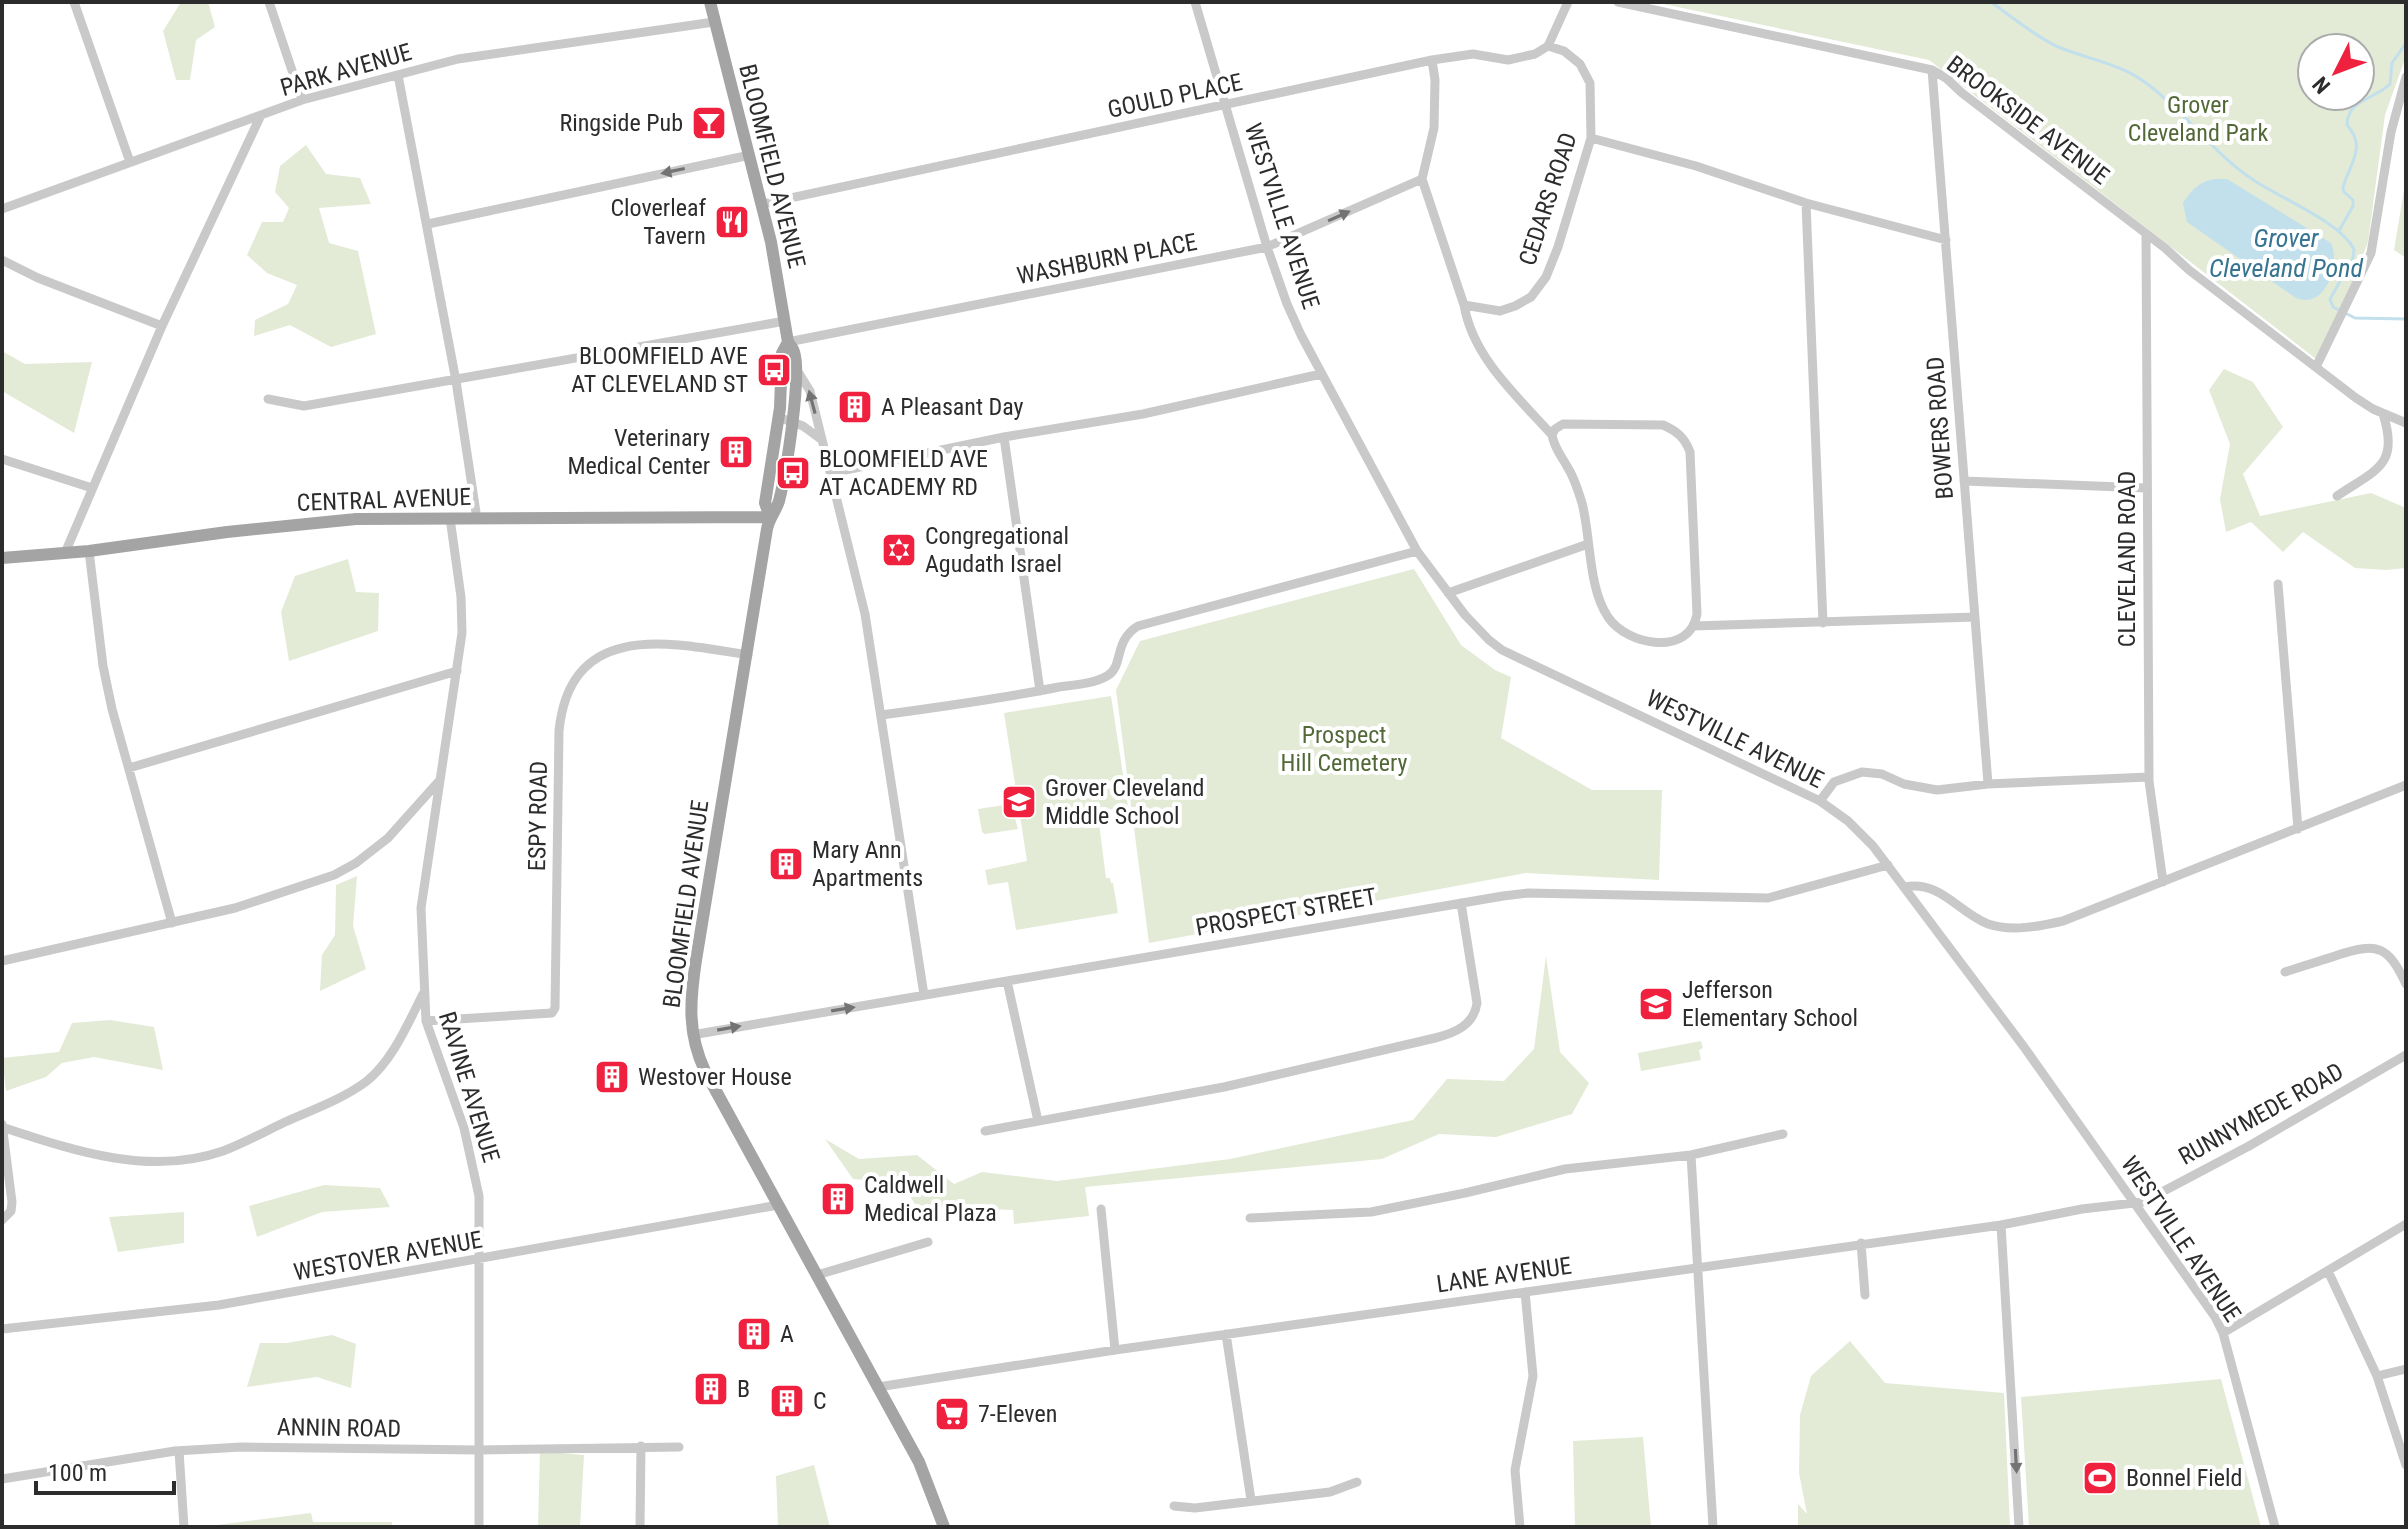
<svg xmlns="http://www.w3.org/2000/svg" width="2408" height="1529" viewBox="0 0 2408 1529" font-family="'Roboto Condensed',sans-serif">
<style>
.green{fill:#e3ebd7;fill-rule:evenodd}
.water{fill:#c2dfec}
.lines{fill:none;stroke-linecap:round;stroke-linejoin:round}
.stream{stroke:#c2dfec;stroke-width:3}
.minor{stroke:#c9c9c9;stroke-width:9}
.major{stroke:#a4a4a4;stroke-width:12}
.oneway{fill:#737373}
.labels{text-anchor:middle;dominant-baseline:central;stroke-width:8;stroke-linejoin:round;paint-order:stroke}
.street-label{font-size:24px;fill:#2c2c2c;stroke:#fff}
.park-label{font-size:24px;fill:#526937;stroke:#fff}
.poi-label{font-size:24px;fill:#2c2c2c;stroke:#fff;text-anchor:start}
.water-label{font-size:26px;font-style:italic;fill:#367491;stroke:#fff}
</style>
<rect width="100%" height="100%" fill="#fff"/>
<path class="green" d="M181 2H208L215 27 196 40 190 80H176L163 31Z
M1654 2H2406V56L2385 115 2368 242 2356 274 2316 359 1929 60ZM2312 48H2360V96H2312Z
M306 145 326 174 360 178 371 204 319 208 329 243 358 251 376 334 331 347 290 325 254 336 255 320 288 304 297 285 267 273 247 255 262 222H283L289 208 275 192 280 166Z
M2404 190H2406V258L2394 250Z
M2 351 25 364 92 362 74 433 2 391Z
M2224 369 2253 382 2283 427 2243 474 2260 516 2371 493 2406 508V568L2386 570 2355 568 2303 532 2283 552 2251 522 2226 532 2220 499 2230 444 2209 390Z
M348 559 356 592 379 593 378 631 289 661 281 612 295 576Z
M1414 569 1461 645 1495 670 1511 677 1501 738 1592 790H1662L1659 880 1526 873 1149 943 1116 690 1140 641Z
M1111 696 1128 807 1106 810 1107 815 1099 823 1106 878H1110L1111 883H1113L1118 913 1016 930 1008 882 988 885 985 870 1027 861 1004 713Z
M1011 804 1018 829 985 834 982 832 978 809Z
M357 876 353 926 366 969 320 991 322 955 335 935 336 885Z
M1546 956 1560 1052 1589 1083 1572 1114 1496 1137 1439 1134 1382 1159 1085 1187 1089 1216 1014 1224 1013 1210 916 1206 902 1183 853 1179 825 1139 859 1159 917 1155 954 1184 982 1172 1057 1181 1230 1159 1413 1120 1447 1079 1504 1081 1534 1049Z
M110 1020 154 1027 163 1070 94 1057 62 1063 46 1077 6 1091 2 1058 59 1052 72 1023Z
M1701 1041 1703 1048 1699 1050 1701 1060 1641 1071 1638 1053Z
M324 1185 380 1188 390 1207 322 1212 257 1237 249 1206Z
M184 1212V1243L118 1252 109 1217Z
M332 1335 356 1344 351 1388 317 1377 247 1387 260 1343H287Z
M1850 1341 1885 1383 2004 1393 2010 1527H1798V1504L1807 1514 1799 1473 1800 1415 1811 1376Z
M2221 1379 2261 1527H2029L2021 1397Z
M1643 1437 1651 1527H1575L1573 1441Z
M540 1451 584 1455 580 1527H538Z
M814 1465 830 1527H778L776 1476Z
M311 1513 313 1522H392V1527H201Z"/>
<path class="water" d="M2215 179H2227L2331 243C2341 264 2325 310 2296 298L2187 222 2183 203C2192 189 2199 182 2215 179Z"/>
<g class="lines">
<path class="stream" d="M1991 2C2012 17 2032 34 2056 46 2086 59 2120 63 2146 83 2186 112 2213 154 2255 181 2282 199 2340 222 2354 249L2353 258 2330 299 2333 307 2355 318 2406 319
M2340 229 2353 206V200L2344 192 2343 187C2350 163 2367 147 2347 125 2347 100 2375 99 2390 84L2392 63 2406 43"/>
<path class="minor" d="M74 2 130 162
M269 2 302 100
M1195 2 1267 247 1287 304 1301 335 1417 551 1465 615 1489 640 1502 650 1820 801 1848 821 1873 846 2024 1047 2215 1317 2223 1333 2275 1527
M1618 2 1932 70 1946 78 1962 93 2165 248 2189 270 2356 398 2373 409 2406 423
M1432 60 1435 80 1434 128 1422 179 1464 305 1500 311 1515 306 1531 297 1546 277 1558 247 1591 138 1590 83 1580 64 1564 51 1548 46
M1932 70 1988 784
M398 75 456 381 477 519
M1591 138 1696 166 1806 203 1946 240
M1806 203 1823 623
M762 204 1432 60 1473 54 1508 60 1535 54 1548 46 1568 2
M2 209 302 100 458 59 714 22
M428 224 750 155
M2146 235 2149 781 2163 882
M2 260 38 278 162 326
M1464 305C1473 358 1518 397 1552 435 1554 448 1562 457 1568 468 1575 479 1578 491 1582 503 1591 537 1588 588 1608 617 1627 646 1690 657 1697 614L1690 452C1685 438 1677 431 1663 425L1563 424 1555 429 1552 435
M788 342 1267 247 1422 179
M2316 367 2371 253 2391 132 2406 77
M797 370 810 391 865 614 924 995
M268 399 304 406 785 321
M778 417 803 426 822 440
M1004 437 1040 691
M2 459 92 488
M831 473 1004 437 1143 414 1321 374
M1964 481 2146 488
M2337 496C2375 470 2400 466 2383 414
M450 518 461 597 462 633 421 908 426 1021 464 1128 479 1196V1527
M89 551 103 666 112 709 172 923
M65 553 162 326 261 115
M2278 584 2298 829
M1448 593 1588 544
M1694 626 1975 617
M881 715C940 707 1000 699 1059 687 1074 685 1093 684 1107 676 1124 667 1113 641 1138 626L1417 551
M129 768 457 671
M1820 801 1834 782 1862 772 1882 774 1904 784 1937 790 1988 784 2149 777
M1905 887C1940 880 1958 912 1988 924 2011 932 2041 926 2063 921L2406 785
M2 961 235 908 334 875 356 863 388 838 440 780
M2285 972C2303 966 2320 961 2338 955 2378 942 2388 946 2406 984
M1007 981 1038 1121
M426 1021 552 1013 555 1008 559 731C570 620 669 642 748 655
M692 1035 1503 896 1528 893 1768 898 1888 865
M2 1127C72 1150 149 1177 223 1151 244 1143 264 1132 285 1122 312 1110 343 1099 367 1081 393 1060 408 1023 423 994
M985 1131 1224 1087 1435 1038C1455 1033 1474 1025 1477 1003L1461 903
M1691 1155 1713 1527
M1101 1209 1115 1350
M1250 1218 1371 1212 1465 1193 1565 1169 1691 1155 1783 1134
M2 1220 11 1211 12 1202 2 1124
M2001 1225 2019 1527
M1861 1243 1865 1295
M2328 1271 2377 1376 2406 1465
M817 1275 928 1242
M2 1329 219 1305 778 1205
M2223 1333 2406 1224
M1226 1334 1251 1500
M2377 1376 2406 1369
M878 1387 1115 1350 2001 1225 2082 1209 2143 1202 2249 1146 2406 1055
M179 1451 184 1527
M2 1479 175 1451 241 1447 479 1450 679 1447
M1174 1506 1195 1508 1330 1492 1357 1482
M640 1527 641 1446
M1520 1527 1515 1470 1533 1376 1525 1292"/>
<path class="major" d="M710 2 771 242 788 342C790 345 793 348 794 352 802 376 786 474 779 501 776 511 769 518 767 529L696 960C690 1000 687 1033 705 1071L919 1462 944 1527
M770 517 765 503 780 408 782 353 788 342
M2 558 89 551 227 532 356 519 770 517"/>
</g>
<defs><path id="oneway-solid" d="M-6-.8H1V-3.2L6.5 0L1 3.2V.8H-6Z" transform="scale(2)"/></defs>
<g class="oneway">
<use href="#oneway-solid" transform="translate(673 171) rotate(168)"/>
<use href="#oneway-solid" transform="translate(1339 216) rotate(-24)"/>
<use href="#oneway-solid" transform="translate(812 402) rotate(-105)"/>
<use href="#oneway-solid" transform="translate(843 1009) rotate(-9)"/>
<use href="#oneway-solid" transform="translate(729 1028) rotate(-10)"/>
<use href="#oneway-solid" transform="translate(2016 1461) rotate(87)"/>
</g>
<defs>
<g id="bar-square" transform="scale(1.8)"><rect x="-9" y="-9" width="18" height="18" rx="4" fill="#ef213e" stroke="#fff"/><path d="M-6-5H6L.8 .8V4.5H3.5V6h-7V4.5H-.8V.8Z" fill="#fff"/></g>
<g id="restaurant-square" transform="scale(1.8)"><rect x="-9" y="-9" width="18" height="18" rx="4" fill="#ef213e" stroke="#fff"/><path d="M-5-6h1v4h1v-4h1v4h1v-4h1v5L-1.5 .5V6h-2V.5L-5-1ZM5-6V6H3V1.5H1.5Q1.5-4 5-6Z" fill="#fff"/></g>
<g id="bus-square" transform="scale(1.8)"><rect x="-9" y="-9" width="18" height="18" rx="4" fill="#ef213e" stroke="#fff"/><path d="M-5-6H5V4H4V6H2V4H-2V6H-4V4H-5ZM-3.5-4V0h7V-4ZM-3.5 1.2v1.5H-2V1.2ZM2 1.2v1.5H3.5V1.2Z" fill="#fff"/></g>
<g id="building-square" transform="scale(1.8)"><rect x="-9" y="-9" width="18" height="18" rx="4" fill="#ef213e" stroke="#fff"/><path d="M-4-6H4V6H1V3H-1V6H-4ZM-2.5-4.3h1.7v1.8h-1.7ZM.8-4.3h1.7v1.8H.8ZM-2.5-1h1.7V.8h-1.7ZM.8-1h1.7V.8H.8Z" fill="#fff"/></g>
<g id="synagogue-square" transform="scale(1.8)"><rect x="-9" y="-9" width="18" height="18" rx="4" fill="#ef213e" stroke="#fff"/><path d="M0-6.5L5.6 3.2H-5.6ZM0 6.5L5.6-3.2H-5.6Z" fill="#fff"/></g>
<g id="school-square" transform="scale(1.8)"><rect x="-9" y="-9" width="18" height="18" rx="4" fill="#ef213e" stroke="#fff"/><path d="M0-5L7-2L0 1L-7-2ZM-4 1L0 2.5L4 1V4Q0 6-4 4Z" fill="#fff"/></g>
<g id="supermarket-square" transform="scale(1.8)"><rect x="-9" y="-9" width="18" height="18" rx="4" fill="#ef213e" stroke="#fff"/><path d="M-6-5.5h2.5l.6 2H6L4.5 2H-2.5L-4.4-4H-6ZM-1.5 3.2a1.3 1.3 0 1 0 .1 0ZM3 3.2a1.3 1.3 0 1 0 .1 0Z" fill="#fff"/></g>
<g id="stadium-square" transform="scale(1.8)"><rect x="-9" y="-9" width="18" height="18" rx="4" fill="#ef213e" stroke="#fff"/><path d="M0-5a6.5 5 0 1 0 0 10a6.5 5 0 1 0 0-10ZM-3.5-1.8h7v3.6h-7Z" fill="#fff"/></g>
</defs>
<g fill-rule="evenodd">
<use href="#bar-square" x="709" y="123"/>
<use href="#restaurant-square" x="732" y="222"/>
<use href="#bus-square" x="774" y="370"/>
<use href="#building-square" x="855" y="407"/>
<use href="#building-square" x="736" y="452"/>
<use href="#bus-square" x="793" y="473"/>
<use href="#synagogue-square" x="899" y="550"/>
<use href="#school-square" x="1019" y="802"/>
<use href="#building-square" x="786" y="864"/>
<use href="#school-square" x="1656" y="1004"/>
<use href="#building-square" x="612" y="1077"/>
<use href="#building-square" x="838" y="1199"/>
<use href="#building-square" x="754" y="1334"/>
<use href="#building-square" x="711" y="1389"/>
<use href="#building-square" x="787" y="1401"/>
<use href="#supermarket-square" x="952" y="1414"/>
<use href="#stadium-square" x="2100" y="1478"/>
</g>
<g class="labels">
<g class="street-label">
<text transform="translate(346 70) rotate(-16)">PARK AVENUE</text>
<text transform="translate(1175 96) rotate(-12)">GOULD PLACE</text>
<text transform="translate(2028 120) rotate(37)">BROOKSIDE AVENUE</text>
<text transform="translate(772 166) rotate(76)">BLOOMFIELD AVENUE</text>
<text transform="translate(1548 199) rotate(-72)">CEDARS ROAD</text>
<text transform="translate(1282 216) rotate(72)">WESTVILLE AVENUE</text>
<text transform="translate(1107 259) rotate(-11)">WASHBURN PLACE</text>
<text transform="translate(1940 428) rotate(-94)">BOWERS ROAD</text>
<text transform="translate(384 500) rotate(-2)">CENTRAL AVENUE</text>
<text transform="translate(2127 559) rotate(-90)">CLEVELAND ROAD</text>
<text transform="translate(1735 739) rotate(26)">WESTVILLE AVENUE</text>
<text transform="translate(538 816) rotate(-89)">ESPY ROAD</text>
<text transform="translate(686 904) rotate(-82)">BLOOMFIELD AVENUE</text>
<text transform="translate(1286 912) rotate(-10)">PROSPECT STREET</text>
<text transform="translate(469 1087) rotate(73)">RAVINE AVENUE</text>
<text transform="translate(2261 1114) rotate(-29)">RUNNYMEDE ROAD</text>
<text transform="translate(2181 1239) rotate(56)">WESTVILLE AVENUE</text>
<text transform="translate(388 1256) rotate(-10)">WESTOVER AVENUE</text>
<text transform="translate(1504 1275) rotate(-8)">LANE AVENUE</text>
<text transform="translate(339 1428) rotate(1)">ANNIN ROAD</text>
</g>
<g class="park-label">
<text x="2198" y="105">Grover<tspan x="2198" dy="28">Cleveland Park</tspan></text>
<text x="1344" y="735">Prospect<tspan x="1344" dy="28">Hill Cemetery</tspan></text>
</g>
<g class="poi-label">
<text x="683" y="123" text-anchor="end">Ringside Pub</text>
<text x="706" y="208" text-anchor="end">Cloverleaf<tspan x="706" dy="28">Tavern</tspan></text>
<text x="748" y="356" text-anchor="end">BLOOMFIELD AVE<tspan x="748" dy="28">AT CLEVELAND ST</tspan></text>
<text x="881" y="407">A Pleasant Day</text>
<text x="710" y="438" text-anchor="end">Veterinary<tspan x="710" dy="28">Medical Center</tspan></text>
<text x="819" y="459">BLOOMFIELD AVE<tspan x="819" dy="28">AT ACADEMY RD</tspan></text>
<text x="925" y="536">Congregational<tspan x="925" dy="28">Agudath Israel</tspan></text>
<text x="1045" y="788">Grover Cleveland<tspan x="1045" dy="28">Middle School</tspan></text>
<text x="812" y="850">Mary Ann<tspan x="812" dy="28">Apartments</tspan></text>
<text x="1682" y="990">Jefferson<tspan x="1682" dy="28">Elementary School</tspan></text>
<text x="638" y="1077">Westover House</text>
<text x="864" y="1185">Caldwell<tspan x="864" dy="28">Medical Plaza</tspan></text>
<text x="780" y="1334">A</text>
<text x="737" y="1389">B</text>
<text x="813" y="1401">C</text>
<text x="978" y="1414">7-Eleven</text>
<text x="2126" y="1478">Bonnel Field</text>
</g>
<g class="water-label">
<text x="2286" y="238">Grover<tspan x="2286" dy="30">Cleveland Pond</tspan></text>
</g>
</g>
<rect width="2408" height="1529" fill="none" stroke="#2c2c2c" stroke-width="8"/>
<g transform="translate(2336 72) rotate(228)"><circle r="38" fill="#ffffff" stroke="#ababab" stroke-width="2"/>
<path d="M0-6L14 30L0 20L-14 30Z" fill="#ef213e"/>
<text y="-12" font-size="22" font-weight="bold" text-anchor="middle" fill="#2c2c2c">N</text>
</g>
<path d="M36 1481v12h138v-12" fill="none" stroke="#2c2c2c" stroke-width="4"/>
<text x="48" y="1481" font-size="24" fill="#2c2c2c" stroke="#ffffff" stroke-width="6" paint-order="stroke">100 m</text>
</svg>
